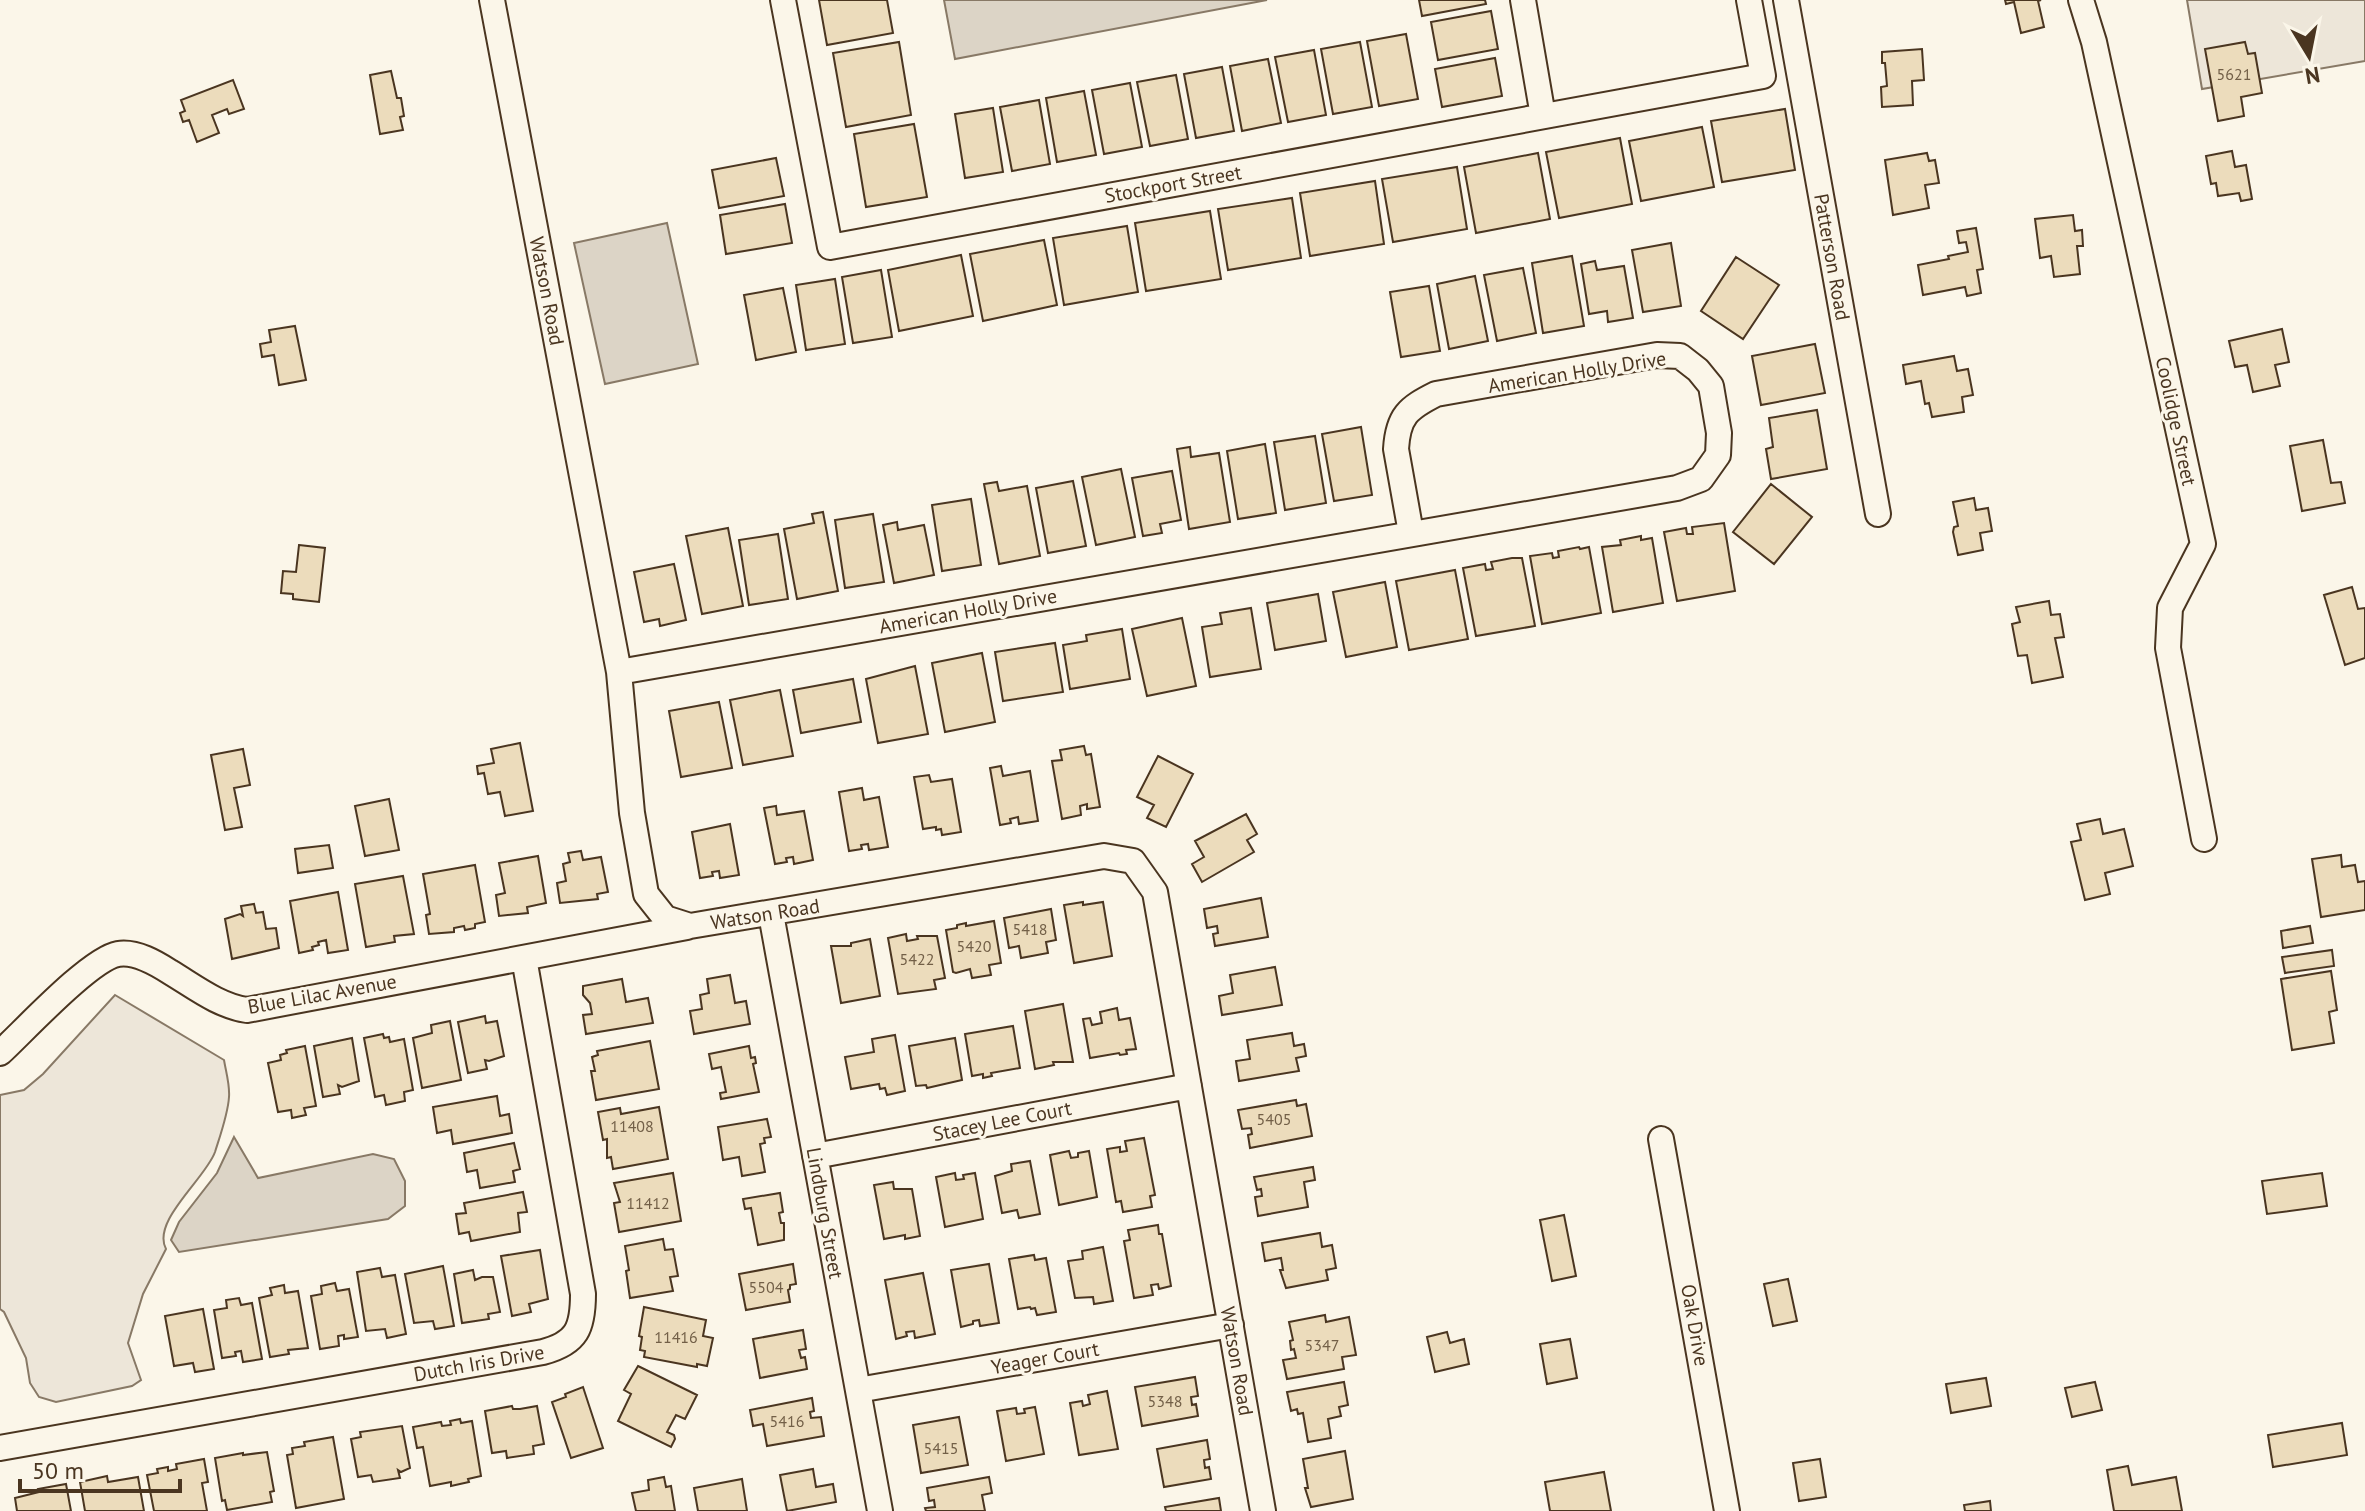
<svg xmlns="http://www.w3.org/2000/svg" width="2365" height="1511" viewBox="0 0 2365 1511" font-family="'PT Sans',sans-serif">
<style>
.green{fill:#ede6d9;stroke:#887966;stroke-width:2}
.water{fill:#dcd4c6;stroke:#887966;stroke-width:2}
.building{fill:#ecdcbc;stroke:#4a3520;stroke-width:2}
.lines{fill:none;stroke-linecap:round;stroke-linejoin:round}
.minor-casing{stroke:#4a3520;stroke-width:28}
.minor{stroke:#fbf6e9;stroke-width:24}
.labels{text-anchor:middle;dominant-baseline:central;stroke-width:6;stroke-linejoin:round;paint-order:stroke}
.number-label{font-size:16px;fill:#725f47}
.street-label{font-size:20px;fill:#4a3520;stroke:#fbf6e9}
</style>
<rect width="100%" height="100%" fill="#fbf6e9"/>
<path class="green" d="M2187 0H2365V61L2202 89Z
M115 995 224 1060C226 1072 230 1085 229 1097 228 1114 220 1136 215 1152 206 1178 151 1221 166 1249L143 1294 128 1343 141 1380 132 1386 56 1402 39 1397 30 1383 26 1358 4 1312 0 1309V1095L24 1090 43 1074Z"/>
<path class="water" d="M944 0H1267L955 59Z
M667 223 698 364 605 384 574 243Z
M234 1137 258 1178 373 1154 394 1159 405 1181V1206L388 1219 179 1252 171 1240 179 1222 217 1173Z"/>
<path class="building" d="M819 0H887L893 33 827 45Z
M1419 0H1485L1486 4 1422 16Z
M2005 0H2041L2038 1 2044 27 2021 33 2014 2 2006 4Z
M1491 11 1498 49 1438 60 1431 22Z
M1406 34 1418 99 1379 106 1367 41Z
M899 42 911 115 846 127 833 53Z
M1360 42 1372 107 1333 114 1321 49Z
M2245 42 2248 54 2255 53 2262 93 2241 97 2244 116 2218 121 2205 49Z
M1922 49 1924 80 1912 81 1913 105 1882 107 1881 87 1887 86 1885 63H1882V52Z
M1314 50 1326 115 1288 122 1275 57Z
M1495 58 1502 96 1442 107 1435 69Z
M1268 59 1281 123 1242 131 1230 66Z
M1222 67 1234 131 1196 138 1184 74Z
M391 71 397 98H401L404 116 400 117 403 130 380 134 370 75Z
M1176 75 1188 139 1150 146 1137 82Z
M233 80 244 109 229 114 227 109 212 115 219 133 197 142 189 120 183 122 180 113 185 111 181 100Z
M1130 83 1142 147 1104 154 1092 90Z
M1084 91 1096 155 1057 162 1046 98Z
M1039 100 1050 164 1012 171 1000 107Z
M993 108 1003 172 965 178 955 114Z
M1785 109 1795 170 1722 182 1711 121Z
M914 124 927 197 866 207 854 134Z
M1702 127 1714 187 1641 201 1629 141Z
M1620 138 1632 204 1559 218 1546 152Z
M2232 151 2235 167 2246 165 2252 199 2241 201 2239 193 2218 196 2216 183 2211 184 2206 156Z
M1538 153 1550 219 1476 233 1464 167Z
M1927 153 1929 161 1935 160 1939 183 1925 185 1929 208 1893 215 1885 160Z
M776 158 784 196 719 208 712 170Z
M1457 167 1467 229 1393 242 1382 179Z
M1375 181 1384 244 1310 256 1300 193Z
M1292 198 1301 258 1228 270 1218 209Z
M785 204 792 243 726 254 720 215Z
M1210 211 1221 279 1146 291 1135 223Z
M2073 215 2075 231 2082 230 2083 246H2077L2080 274 2054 277 2051 256 2040 258 2035 219Z
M1127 226 1138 292 1064 305 1053 238Z
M1976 228 1983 269 1977 270 1981 293 1967 296 1965 287 1923 295 1918 265 1949 259 1948 256 1968 252 1966 242 1959 243 1957 231Z
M1044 240 1057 305 983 321 970 254Z
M1671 243 1681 306 1643 312 1632 250Z
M961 255 973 316 899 331 888 270Z
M1572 256 1584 326 1543 333 1532 263Z
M1736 257 1779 285 1743 339 1701 311Z
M1595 261 1597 270 1624 266 1633 318 1608 322 1607 311 1589 314 1581 264Z
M1523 268 1536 333 1497 341 1484 275Z
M881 270 892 337 853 343 842 277Z
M1475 276 1488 341 1449 349 1437 284Z
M835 279 845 344 806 350 796 285Z
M1429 286 1440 351 1401 357 1390 292Z
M783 288 796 352 756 360 744 295Z
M295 326 306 380 279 385 274 355 262 357 260 344 271 342 269 330Z
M2282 329 2289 362 2275 365 2280 386 2253 392 2247 365 2235 367 2229 341Z
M1815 344 1825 393 1761 405 1752 356Z
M1954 356 1957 371 1968 369 1973 395 1962 397 1964 412 1932 417 1929 403 1925 404 1921 381 1906 384 1903 365Z
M1817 410 1827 469 1771 479 1766 449 1773 447 1769 418Z
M1361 427 1372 495 1334 501 1322 434Z
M1315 436 1326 503 1285 510 1274 442Z
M2323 440 2331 483 2341 482 2345 503 2302 511 2290 446Z
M1265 444 1276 513 1238 519 1227 451Z
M1190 447 1191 457 1219 453 1230 522 1189 529 1177 449Z
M1121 469 1135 537 1096 545 1082 477Z
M1172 471 1181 520 1160 524 1162 533 1143 536 1132 478Z
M1073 481 1086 546 1048 553 1036 488Z
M997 482 999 491 1027 486 1040 556 999 564 984 484Z
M1771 484 1812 517 1774 564 1733 532Z
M1974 498 1976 510 1988 508 1992 531 1980 533 1983 550 1958 555 1953 532 1954 527 1958 526 1953 502Z
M971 499 981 565 942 571 932 505Z
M823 512 838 591 797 599 784 529 814 523 812 514Z
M873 514 884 582 845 588 835 520Z
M897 522 898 530 924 525 934 575 894 583 883 525Z
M1724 523 1735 591 1677 601 1664 532 1686 528 1687 534H1693L1692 527Z
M728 528 743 606 702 614 686 536Z
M778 534 788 599 749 605 739 540Z
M1641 536V540L1652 538 1663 603 1613 612 1602 547 1621 545 1620 540Z
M299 545 325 548 319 602 293 599V594L281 593 283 571 296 572Z
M1579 547 1580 549 1589 547 1601 613 1542 624 1530 556 1552 553 1553 558 1559 557 1558 551Z
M1512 558H1522L1535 626 1476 636 1463 568 1485 564 1486 570 1493 569 1491 562Z
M674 564 686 620 660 626 659 619 644 622 634 572Z
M1455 570 1468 639 1409 650 1396 581Z
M1385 582 1397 647 1346 657 1333 592Z
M2352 587 2358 609 2365 608V658L2345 665 2324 595Z
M1318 594 1326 641 1275 650 1267 603Z
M2049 601 2051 615 2060 614 2064 637 2055 638 2063 677 2032 683 2027 655 2018 656 2012 624 2020 622 2016 607Z
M1251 608 1261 669 1210 677 1202 627 1222 624 1220 613Z
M1182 618 1196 686 1147 696 1132 629Z
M1122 629 1130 679 1070 689 1063 645 1087 641 1086 635Z
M1055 643 1063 692 1003 701 995 652Z
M982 653 995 722 945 732 932 663Z
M915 666 928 734 878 743 866 679Z
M853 679 861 722 801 733 793 690Z
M780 690 793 756 743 765 730 700Z
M719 702 732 768 681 777 669 711Z
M520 743 533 811 505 816 500 792 488 794 484 773 478 774 477 766 494 763 491 749Z
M1084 746 1086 755 1091 754 1100 807 1087 809V804L1080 806 1081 815 1062 819 1052 761 1062 760 1060 750Z
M243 749 250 785 234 788 242 827 225 830 211 755Z
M1158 756 1193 774 1166 827 1147 818 1154 805 1137 797Z
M1001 766 1003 776 1030 771 1038 821 1019 824 1018 817 1010 819 1011 823 1000 825 990 768Z
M929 775 931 782 952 779 961 832 942 835 941 829 936 830V827L923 829 914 777Z
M862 788 864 800 879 797 888 847 869 850 868 844 861 845 862 849 849 851 839 792Z
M389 799 399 850 365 856 355 806Z
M776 806 777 815 804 811 813 860 794 864 793 857 786 858 787 862 775 864 764 808Z
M1246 814 1257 834 1247 840 1254 852 1202 882 1192 864 1204 857 1195 841Z
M2100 819 2103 834 2124 829 2133 866 2105 873 2110 894 2085 900 2071 842 2081 840 2077 824Z
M730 824 739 875 720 878 719 871 712 872 713 876 700 878 692 832Z
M329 845 333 868 298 873 295 849Z
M581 851 583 860 601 857 608 892 597 894 598 899 560 903 557 883 566 881 563 864 570 862 568 853Z
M2341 855 2342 867 2355 865 2358 882 2365 881V910L2321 917 2312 859Z
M538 856 546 903 527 907 528 913 499 916 496 895 505 893 499 863Z
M475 865 485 922 475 924V928L465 930 464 926 454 928V932L429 934 426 915 430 914 423 874Z
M403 876 414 934 394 936 395 942 366 947 355 884Z
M338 892 348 950 328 953 326 940 318 942 319 945 312 947 313 950 299 953 290 901Z
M1261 898 1268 937 1215 946 1213 934 1218 933 1217 926 1207 928 1204 909Z
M1083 902V905L1103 902 1112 956 1074 963 1064 905Z
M254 904 256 913 263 912 266 929 276 928 279 948 232 959 225 919 240 914 243 916 241 906Z
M1051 909 1056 940 1046 942 1048 953 1021 958 1019 946 1009 948 1004 918Z
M994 921 1001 963 989 965 991 975 972 978 970 969 956 973 953 972 946 930 957 928V925L966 923V926Z
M2310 926 2313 943 2283 948 2281 931Z
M906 934 907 941 918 939 917 936H937L945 978 934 980 936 989 898 994 888 938Z
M870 939 880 996 841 1003 831 946H851V943Z
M2332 950 2334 966 2285 973 2282 957Z
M1275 967 1282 1005 1222 1015 1219 996 1233 993 1230 975Z
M2331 971 2337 1010 2329 1012 2334 1043 2292 1050 2281 979Z
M730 975 735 1003 746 1001 750 1024 694 1034 690 1011 702 1009 700 995 709 993 707 979Z
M622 979 626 1002 648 998 653 1023 586 1034 583 1015 592 1014 590 1003 583 995V986Z
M1063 1004 1073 1062H1053L1054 1065 1035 1069 1025 1011Z
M1117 1008 1119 1020 1130 1018 1136 1049 1126 1050 1127 1054 1120 1055 1119 1053 1090 1058 1083 1019 1090 1018 1092 1025 1102 1023 1100 1012Z
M485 1016 486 1023 497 1021 504 1056 489 1061 485 1060 487 1069 468 1073 458 1022Z
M450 1021 461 1080 422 1088 413 1038 432 1033 431 1025Z
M1013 1026 1020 1068 991 1073 992 1076 983 1078V1074L972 1076 965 1034Z
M1292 1033 1294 1046 1304 1044 1306 1056 1296 1058 1299 1071 1239 1081 1236 1061 1250 1059 1247 1040Z
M383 1034 384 1038 389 1037 390 1042 404 1039 413 1090 404 1092 405 1101 386 1105 384 1095 375 1097 364 1038Z
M895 1035 905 1091 887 1095 885 1088 880 1089 879 1084 851 1089 845 1057 874 1052 872 1039Z
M352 1038 359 1081 342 1087 338 1085 340 1094 323 1097 314 1046Z
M955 1038 962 1080 927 1088 926 1085 916 1086 909 1046Z
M650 1041 659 1089 596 1100 591 1071H595L592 1057 598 1055 597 1051Z
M305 1046 316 1106 304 1108 306 1115 292 1118 291 1110 278 1112 268 1063 281 1060 280 1055 287 1053 286 1050Z
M749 1046 751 1058 755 1057 756 1063 753 1064 759 1092 721 1099 720 1093 726 1092 721 1067 712 1069 709 1054Z
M497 1096 500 1116 509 1114 512 1133 453 1144 451 1130 437 1133 433 1107Z
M1296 1100 1297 1106 1306 1104 1312 1136 1250 1148 1248 1135 1252 1134 1251 1128 1242 1129 1238 1110Z
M659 1107 668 1159 613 1169 611 1157 607 1158V1139L603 1140 598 1112 620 1108 621 1114Z
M767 1119 771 1137 764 1138 765 1143 760 1144 765 1172 742 1176 739 1157 723 1160 718 1127Z
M1144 1138 1155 1195 1150 1196 1152 1207 1123 1212 1121 1201 1116 1202 1107 1149 1120 1147V1152L1127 1151 1125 1141Z
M514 1143 520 1169 513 1171 515 1182 480 1188 477 1170 467 1172 464 1153Z
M1069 1151 1071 1158 1078 1157V1153L1089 1151 1097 1197 1059 1205 1050 1155Z
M1030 1161 1040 1214 1019 1218 1017 1210 1002 1213 995 1176 1012 1171 1011 1164Z
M1313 1167 1315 1180 1304 1182 1308 1207 1258 1216 1255 1197 1262 1196 1261 1189 1257 1190 1254 1177Z
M673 1173 681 1221 619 1232 614 1203 620 1202 614 1183Z
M955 1173 956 1180 964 1179 963 1175 975 1173 983 1219 945 1227 936 1177Z
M2322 1173 2327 1206 2267 1214 2262 1181Z
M893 1182 894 1189H912L920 1236 905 1239V1235L884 1239 874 1185Z
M523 1192 527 1212 518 1213 520 1232 471 1241 469 1232 459 1234 456 1214 466 1213 464 1203Z
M780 1193 783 1212 779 1213 781 1223H784V1240L758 1245 751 1208 745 1209 743 1199Z
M1564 1215 1576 1276 1552 1281 1540 1220Z
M1158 1225 1159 1234H1162L1171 1286 1159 1289 1158 1284 1151 1285 1153 1295 1134 1298 1124 1241 1130 1240 1128 1230Z
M1320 1233 1322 1247 1332 1245 1336 1268 1326 1270 1328 1280 1286 1288 1280 1270H1283L1281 1258 1265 1261 1262 1243Z
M663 1239 665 1250 673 1249 678 1276 670 1277 673 1291 630 1298 626 1271 629 1270 625 1246Z
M1103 1247 1113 1301 1094 1304 1093 1297 1075 1298 1068 1261 1083 1259 1082 1251Z
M540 1250 548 1299 529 1304 531 1312 512 1316 501 1256Z
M1034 1255 1035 1260 1046 1258 1056 1312 1037 1315 1035 1308 1031 1309 1030 1307 1018 1309 1009 1259Z
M793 1264 796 1284 790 1285V1289L788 1290 790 1302 746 1310 739 1274Z
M989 1264 999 1323 980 1326 979 1320 973 1321V1324L961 1327 951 1270Z
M443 1266 454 1326 435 1329 433 1321 414 1323 405 1274Z
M380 1268 382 1277 395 1275 406 1334 387 1338 385 1329 366 1331 357 1272Z
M473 1270 475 1280 482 1277H493L500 1312 488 1314 489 1319 462 1323 454 1274Z
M923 1273 935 1334 915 1338 914 1331 906 1332 907 1336 896 1339 885 1280Z
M1788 1279 1797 1321 1773 1326 1764 1284Z
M335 1283 337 1291 349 1289 358 1337 344 1339V1335L338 1336 339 1346 320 1349 311 1296 322 1294 321 1286Z
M284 1285 285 1293 298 1291 308 1348 288 1350 289 1354 270 1357 259 1298 272 1295 270 1288Z
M239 1298 241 1305 252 1303 262 1359 243 1362 241 1351 235 1352 236 1356 222 1358 214 1310 227 1308 226 1300Z
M644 1307 706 1320 703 1336 713 1338 707 1366 697 1364V1367L644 1357 645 1351 640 1350 642 1337 639 1336Z
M203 1309 214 1369 195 1372 193 1363 174 1366 165 1316Z
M1325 1315 1326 1322 1349 1317 1356 1355 1342 1357 1344 1369 1287 1379 1283 1360 1296 1358 1294 1349 1291 1350 1290 1341 1293 1340 1289 1322Z
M803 1330 806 1349 799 1350 801 1358 805 1357 807 1369 760 1378 753 1339Z
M1447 1332 1450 1343 1464 1339 1469 1364 1435 1372 1427 1337Z
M1570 1339 1577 1378 1547 1384 1540 1344Z
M638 1366 697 1395 685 1419 676 1415 667 1432 674 1435 675 1439 671 1447 618 1421 631 1394 624 1390Z
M1195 1377 1198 1396 1191 1397 1192 1405 1196 1404 1198 1416 1142 1426 1135 1387Z
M1986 1378 1991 1406 1951 1413 1946 1384Z
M1344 1382 1348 1405 1339 1407 1341 1416 1328 1419 1331 1438 1308 1442 1303 1413 1298 1414 1297 1409 1291 1411 1287 1392Z
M2095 1382 2102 1410 2072 1417 2065 1388Z
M583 1387 603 1448 571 1458 552 1402 566 1397 565 1394Z
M1107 1391 1118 1449 1079 1455 1070 1403 1082 1401 1083 1406 1090 1404 1088 1395Z
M812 1398 814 1411 810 1412 811 1418 821 1417 824 1436 767 1446 763 1424 753 1426 750 1410Z
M512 1406 513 1409H520L537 1406 544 1444 533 1446 534 1454 507 1458 506 1451 492 1453 485 1411Z
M1035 1407 1044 1454 1006 1461 997 1411 1016 1408 1017 1414 1025 1413 1024 1409Z
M959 1417 968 1465 921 1473 913 1425Z
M460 1419 461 1423 472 1421 481 1476 468 1479 469 1482 451 1486V1482L430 1486 423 1447 417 1448 413 1427 441 1422 442 1426 451 1425 450 1421Z
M2342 1423 2347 1455 2273 1467 2268 1435Z
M402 1426 410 1468 401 1472 398 1470 400 1478 373 1482 371 1475 358 1477 351 1439 361 1437 360 1432Z
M333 1437 344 1499 296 1508 287 1455 293 1454 292 1448 305 1446 304 1442Z
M1207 1440 1210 1459 1204 1460 1205 1468 1209 1467 1211 1479 1164 1487 1157 1449Z
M1345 1451 1353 1499 1311 1507 1305 1488H1308L1303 1459Z
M267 1452 274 1491 270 1492 272 1502 227 1510 225 1500 222 1501 215 1458 243 1453V1455Z
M204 1459 208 1482 202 1483 207 1511H154L147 1475 158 1473 157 1469 168 1467V1471L177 1469 176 1464Z
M1820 1459 1826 1497 1799 1501 1793 1463Z
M2128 1466 2132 1485 2176 1477 2182 1511H2114L2107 1470Z
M813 1469 816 1487 833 1484 836 1502 787 1511 780 1475Z
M1604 1472 1611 1511H1550L1545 1482Z
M107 1476 108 1482 138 1477 144 1511H85L80 1482Z
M664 1477 666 1487 671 1486 675 1511H636L632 1493 649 1490 648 1480Z
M989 1477 992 1493 982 1495 985 1511H926L925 1508 935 1507 934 1500 929 1501 927 1488Z
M742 1479 747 1511H698L694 1488Z
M66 1484 71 1511H17L15 1498 39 1492 38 1489Z
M1219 1498 1221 1511H1166L1165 1507Z
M1990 1501 1991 1511H1965L1964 1505Z"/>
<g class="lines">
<g class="minor-casing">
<path id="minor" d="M492 0 619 672 632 813 646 894 665 918 690 926 1104 856 1133 861 1155 892 1263 1511
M783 0 830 247 1763 76 1749 0
M1523 0 1543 116
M1786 0 1878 514
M2081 0 2094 42 2203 544 2170 608 2168 648 2204 839
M619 672 1677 488 1701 479 1718 455 1719 433 1711 386 1698 370 1680 356 1657 355 1436 394C1408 408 1398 416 1396 449L1411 533
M771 914 880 1511
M0 1053C24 1031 90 959 118 954 136 951 156 963 170 972 195 987 219 1006 247 1010L687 927
M1661 1139 1727 1511
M815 1156 1189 1086
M858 1390 1231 1325
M0 1448 543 1352C577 1343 583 1328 583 1294L524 958"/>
</g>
<use href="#minor" class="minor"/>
</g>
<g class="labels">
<g class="number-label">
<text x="2234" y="74">5621</text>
<text x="1030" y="929">5418</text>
<text x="974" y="946">5420</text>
<text x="917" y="959">5422</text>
<text x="1274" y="1119">5405</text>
<text x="632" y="1126">11408</text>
<text x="648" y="1203">11412</text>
<text x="766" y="1287">5504</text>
<text x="676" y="1337">11416</text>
<text x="1322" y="1345">5347</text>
<text x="1165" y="1401">5348</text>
<text x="787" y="1421">5416</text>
<text x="941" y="1448">5415</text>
</g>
<g class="street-label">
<text transform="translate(1173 184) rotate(-10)">Stockport Street</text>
<text transform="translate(1832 257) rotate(80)">Patterson Road</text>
<text transform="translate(547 291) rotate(79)">Watson Road</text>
<text transform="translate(1577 372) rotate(-9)">American Holly Drive</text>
<text transform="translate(2176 421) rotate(78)">Coolidge Street</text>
<text transform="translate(968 611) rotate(-10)">American Holly Drive</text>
<text transform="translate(765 914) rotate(-9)">Watson Road</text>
<text transform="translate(322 994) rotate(-10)">Blue Lilac Avenue</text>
<text transform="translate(1002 1121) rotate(-11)">Stacey Lee Court</text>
<text transform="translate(825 1213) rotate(80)">Lindburg Street</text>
<text transform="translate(1695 1325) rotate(80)">Oak Drive</text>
<text transform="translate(1045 1358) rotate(-10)">Yeager Court</text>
<text transform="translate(1237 1361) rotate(80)">Watson Road</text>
<text transform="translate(479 1363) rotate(-10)">Dutch Iris Drive</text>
</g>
</g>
<g transform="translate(2309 56) rotate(170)" stroke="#fbf6e9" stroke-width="6" paint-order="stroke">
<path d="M0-6L14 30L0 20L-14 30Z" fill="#4a3520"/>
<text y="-12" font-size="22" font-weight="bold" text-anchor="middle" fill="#4a3520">N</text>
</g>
<path d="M20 1479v12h160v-12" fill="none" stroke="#4a3520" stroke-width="4"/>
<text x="32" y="1479" font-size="24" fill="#4a3520" stroke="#fbf6e9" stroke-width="6" paint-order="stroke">50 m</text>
</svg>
